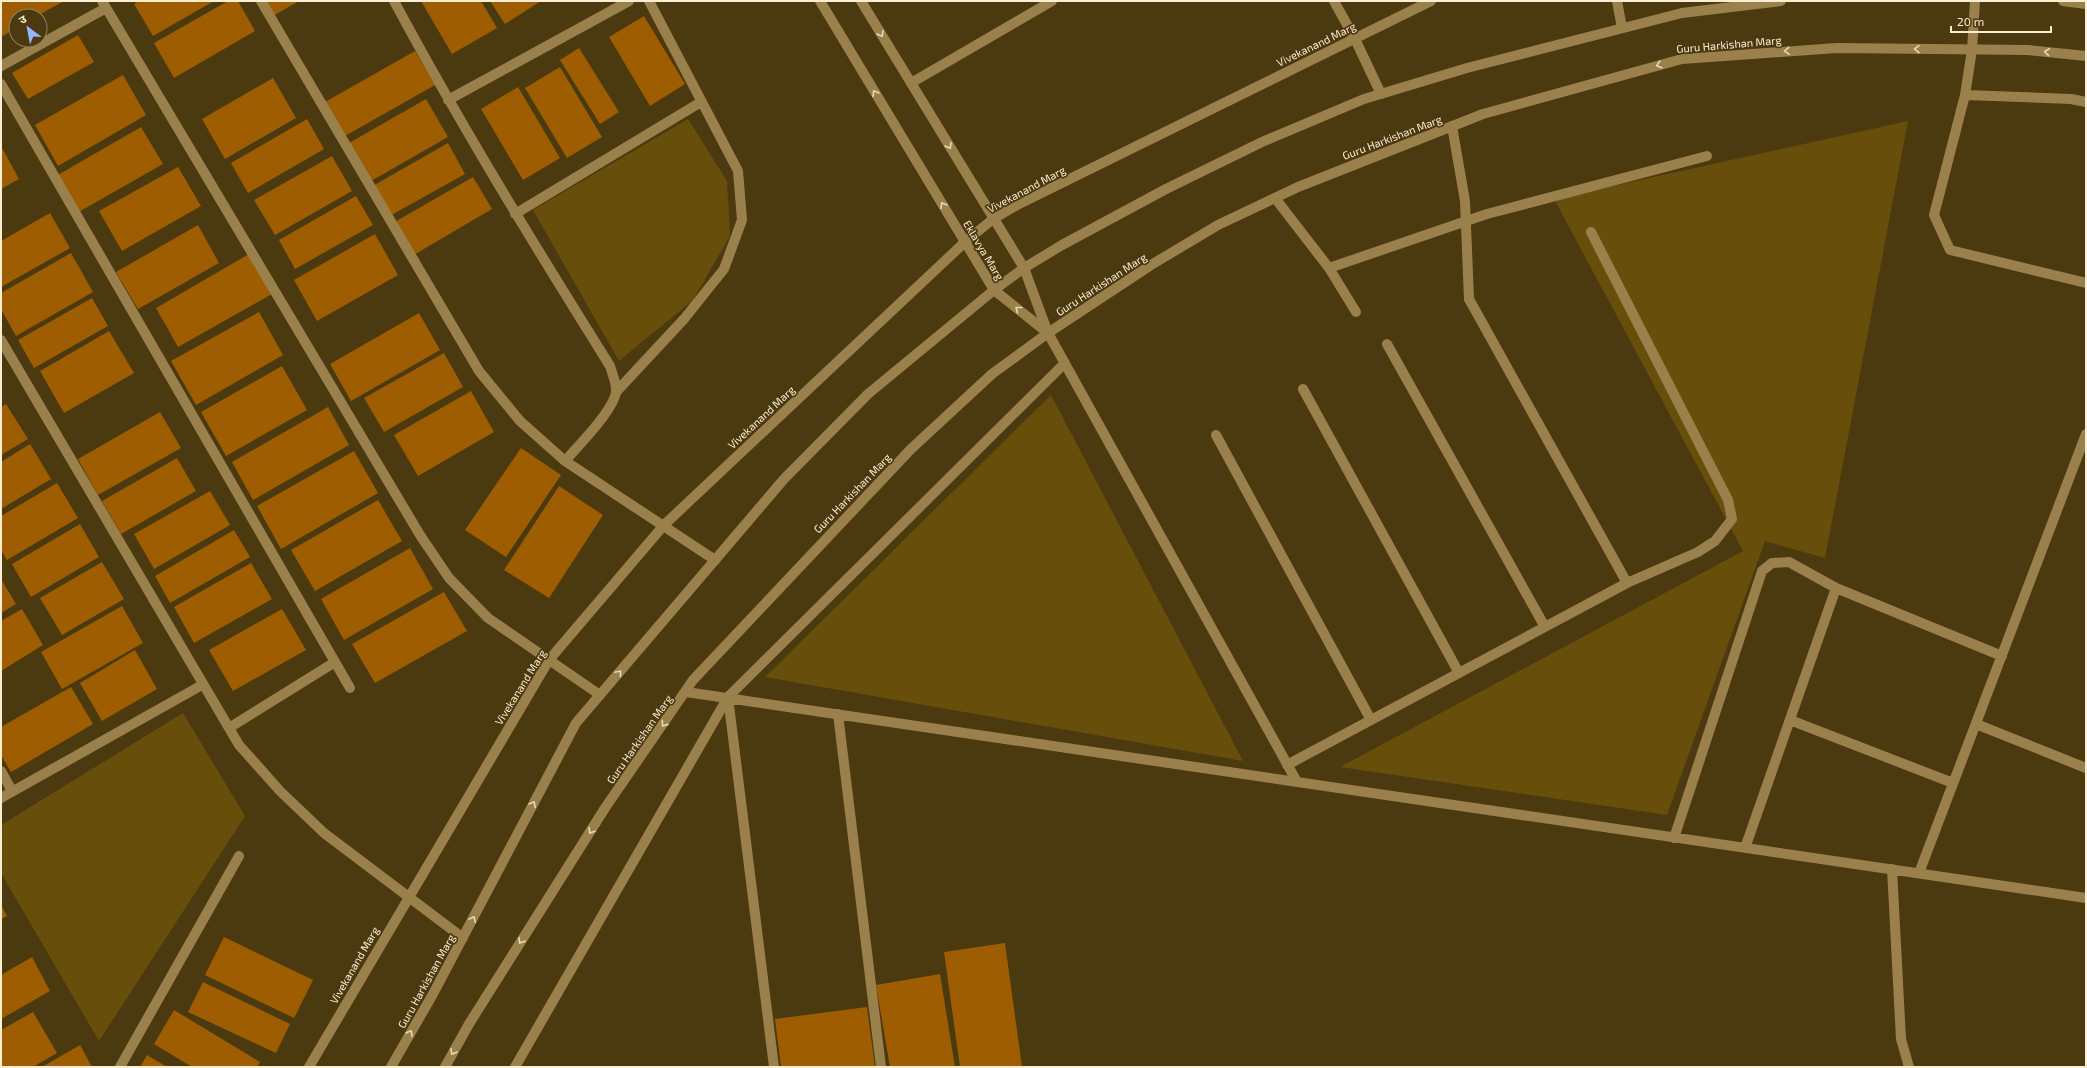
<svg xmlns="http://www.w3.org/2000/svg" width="2087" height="1068" viewBox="0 0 2087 1068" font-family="'Exo 2','Noto Sans Devanagari',sans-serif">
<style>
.green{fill:#684e0b}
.building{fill:#9e5d00}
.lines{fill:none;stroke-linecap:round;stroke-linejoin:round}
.service{stroke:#9a814c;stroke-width:10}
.minor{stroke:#9a814c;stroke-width:10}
.tertiary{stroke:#9a814c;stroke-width:10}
.secondary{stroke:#9a814c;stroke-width:10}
.oneway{stroke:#e8d8b8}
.labels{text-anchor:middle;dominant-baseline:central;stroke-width:3.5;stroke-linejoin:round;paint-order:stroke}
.street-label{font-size:11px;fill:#fceed3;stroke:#4b3910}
</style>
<rect width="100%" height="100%" fill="#4b3910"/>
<path class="green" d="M688 119 727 181 730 236 693 300 619 361 533 210Z
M1908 121 1825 558 1765 541 1667 815 1340 767 1743 551 1554 199Z
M1051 395 1243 761 765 677Z
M183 713 245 816 99 1041 1 873V825Z"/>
<path class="building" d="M1 1H64L37 16H16V28L1 37Z
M139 1H214L153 36 134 4Z
M228 1H238L255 31 174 78 154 43Z
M264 1H299L273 16Z
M421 1H481L497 28 452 54Z
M490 1H541L505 24Z
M644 16 685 84 650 106 609 37Z
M78 35 94 62 28 99 12 73Z
M579 48 619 112 600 124 560 60Z
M415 51 435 85 345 136 325 102Z
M560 67 602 137 567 158 525 88Z
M123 75 146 115 58 166 35 125Z
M273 78 296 118 225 159 202 119Z
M518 87 560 158 523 180 481 109Z
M426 99 448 137 371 181 349 143Z
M307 119 324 149 248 193 231 163Z
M141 127 163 164 77 213 56 176Z
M448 143 465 174 388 217 371 187Z
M1 146 19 179 1 189Z
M332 156 352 191 275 235 254 200Z
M178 167 201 206 122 251 99 211Z
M473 177 492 209 412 256 393 223Z
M356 196 373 225 295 269 279 240Z
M50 213 70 248 1 287V241Z
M198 225 219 263 138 309 116 272Z
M375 234 398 275 317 321 294 280Z
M71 253 93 292 16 336 1 309V293Z
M249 254 272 294 178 347 156 308Z
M92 298 108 326 34 368 18 340Z
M259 312 283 355 196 405 171 361Z
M419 313 440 350 351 401 330 364Z
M109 331 134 373 64 413 40 371Z
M444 353 463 387 384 432 364 398Z
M282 366 307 410 226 456 201 412Z
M471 391 494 432 418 476 394 435Z
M6 404 28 439 1 455V407Z
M328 407 349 445 253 500 232 462Z
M160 412 181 448 98 495 78 459Z
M30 444 51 479 1 509V462Z
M521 448 561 475 506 557 465 530Z
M354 451 378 493 281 549 257 506Z
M177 458 196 491 121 534 102 501Z
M57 483 78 518 7 560 1 550V516Z
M559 486 603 515 549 598 504 570Z
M210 491 230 525 154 569 134 534Z
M378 500 402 541 315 591 291 550Z
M80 524 99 557 31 597 12 564Z
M234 530 250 557 170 603 155 576Z
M410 548 433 589 344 640 321 599Z
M102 562 124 599 62 635 40 598Z
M251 563 272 599 194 643 174 607Z
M1 579 16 604 1 613Z
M444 592 467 631 375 683 352 644Z
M122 606 143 643 62 689 41 652Z
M22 609 43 645 1 671V621Z
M282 609 306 650 233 691 209 650Z
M135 650 157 689 102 721 80 683Z
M71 687 93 724 11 772 1 755V727Z
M1 905 7 916 1 919Z
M224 937 313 980 294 1018 205 975Z
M1005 943 1022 1067H960L944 952Z
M32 957 50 991 1 1019V975Z
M940 974 955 1067H890L876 985Z
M203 982 290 1024 276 1053 188 1012Z
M867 1007 875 1067H781L775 1019Z
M174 1010 260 1062 257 1067H192L154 1044Z
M33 1012 57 1053 33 1067H1V1030Z
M80 1045 92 1067H42Z
M147 1055 167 1067H140Z"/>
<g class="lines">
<path class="service" d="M1355 39 1381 94
M1972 50 1965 95 1934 215 1950 250 2086 283
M1965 95 2071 99 2086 102
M1452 126 1465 201 1469 299
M1275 198 1329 268 1356 312
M1329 268 1487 214 1707 156
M1048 333 1297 782
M309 1067 549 660 664 525 965 242 993 219 1019 204 1431 1
M515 1067 728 697 1065 363"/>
<path class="minor" d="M102 1 420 535 449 578 488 618 600 695
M261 1 479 371 520 421 565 461 715 560
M394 1C461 126 535 246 610 366 612 373 617 384 616 392 613 411 579 445 565 461
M1334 1 1355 39
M1617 1 1622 28
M1972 50 1975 1
M1 66 106 8
M911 83 1052 1
M1 84 350 688
M448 100 629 1
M515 214 701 102
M1469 299 1627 583
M1 340 239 745 280 791 324 833 463 938
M1387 344 1545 627
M1303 389 1459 673
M617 391 684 319 724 269 742 220 738 171 649 1
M1216 435 1371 720
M686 692 2086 898
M728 697 774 1067
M838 714 881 1067
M1790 720 1953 783
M1976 724 2086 768
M229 728 335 662
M1287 765 1627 583 1698 552 1715 541 1732 519 1728 500 1591 232
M1 771 12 791
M1 798 202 685
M1674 838 1762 571 1772 563 1789 562 1836 588 2002 656
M1745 848 1836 588
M1892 869 1901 1039 1909 1067
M1919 873 2086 434
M120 1067 239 856"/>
<path class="tertiary" d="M820 1 994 290 1048 333
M861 1 1024 268 1048 333"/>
<path class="secondary" d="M2063 1 2086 4
M391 1067 433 994 576 723 784 479 868 394 994 290 1024 268 1062 245 1166 189 1262 142 1364 99 1467 68 1682 13 1781 1
M445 1067 469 1024 605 808 693 680 911 449 992 374 1048 333 1151 265 1218 225 1298 187 1483 114 1682 59 1837 48 2028 50 2086 56"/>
</g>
<defs><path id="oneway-chevron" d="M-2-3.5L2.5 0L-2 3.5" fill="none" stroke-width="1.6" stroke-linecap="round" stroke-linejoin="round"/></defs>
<g class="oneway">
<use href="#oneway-chevron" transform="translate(881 34) rotate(59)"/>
<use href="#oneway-chevron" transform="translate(1917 49) rotate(-179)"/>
<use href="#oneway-chevron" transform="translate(1787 51) rotate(176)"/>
<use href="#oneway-chevron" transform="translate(2047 52) rotate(-174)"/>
<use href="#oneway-chevron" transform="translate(1659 65) rotate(164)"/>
<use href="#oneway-chevron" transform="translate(875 93) rotate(-121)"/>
<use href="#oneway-chevron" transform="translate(949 146) rotate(59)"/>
<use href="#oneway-chevron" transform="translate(943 205) rotate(-121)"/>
<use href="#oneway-chevron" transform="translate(1018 309) rotate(-142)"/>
<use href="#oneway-chevron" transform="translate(619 673) rotate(-50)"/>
<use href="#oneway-chevron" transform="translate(664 724) rotate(125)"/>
<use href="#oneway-chevron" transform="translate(533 804) rotate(-62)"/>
<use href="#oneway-chevron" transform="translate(591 831) rotate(122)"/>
<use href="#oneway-chevron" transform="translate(473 919) rotate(-62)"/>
<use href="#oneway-chevron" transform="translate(521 941) rotate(122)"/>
<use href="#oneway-chevron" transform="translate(410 1033) rotate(-60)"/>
<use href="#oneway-chevron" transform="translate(453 1052) rotate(120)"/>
</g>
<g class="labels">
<g class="street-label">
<text transform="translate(1316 44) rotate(-26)">Vivekanand Marg</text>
<text transform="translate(1729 44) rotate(-5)">Guru Harkishan Marg</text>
<text transform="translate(1392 137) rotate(-21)">Guru Harkishan Marg</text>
<text transform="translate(1026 189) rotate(-28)">Vivekanand Marg</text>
<text transform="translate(984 250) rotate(59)">Eklavya Marg</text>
<text transform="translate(1101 284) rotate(-33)">Guru Harkishan Marg</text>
<text transform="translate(761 417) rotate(-43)">Vivekanand Marg</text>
<text transform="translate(852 493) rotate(-46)">Guru Harkishan Marg</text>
<text transform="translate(520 687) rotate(-58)">Vivekanand Marg</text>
<text transform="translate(639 739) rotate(-55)">Guru Harkishan Marg</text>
<text transform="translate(354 965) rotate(-60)">Vivekanand Marg</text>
<text transform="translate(426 981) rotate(-61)">Guru Harkishan Marg</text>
</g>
</g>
<rect width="2087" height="1068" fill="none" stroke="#fceed3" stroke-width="4"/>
<g transform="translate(28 28) rotate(328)"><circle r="19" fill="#4b3910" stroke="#92815e"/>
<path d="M0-3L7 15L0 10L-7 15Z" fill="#95b6fd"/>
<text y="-6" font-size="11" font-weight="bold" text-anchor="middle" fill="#fceed3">उ</text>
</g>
<path d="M1951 26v6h100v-6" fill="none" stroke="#fceed3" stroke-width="2"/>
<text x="1957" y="26" font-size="12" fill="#fceed3" stroke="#4b3910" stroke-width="3" paint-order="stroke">20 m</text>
</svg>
